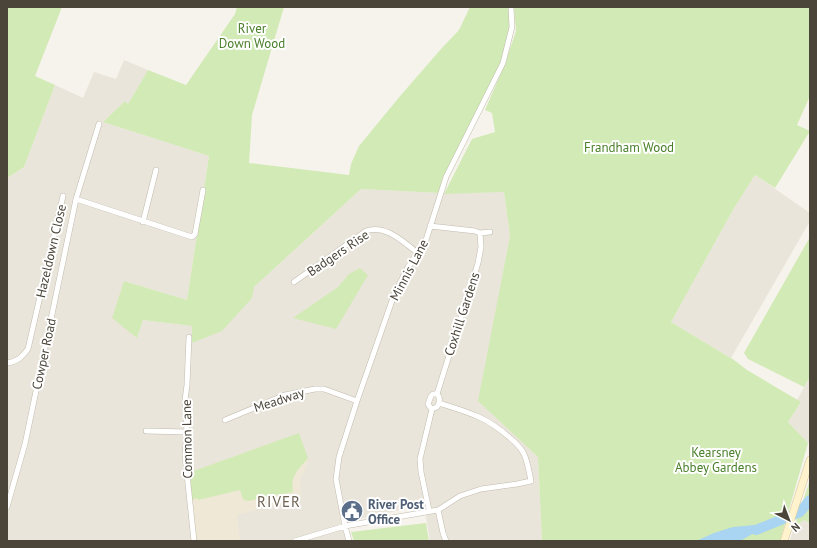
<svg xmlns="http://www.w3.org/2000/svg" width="817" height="548" viewBox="0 0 817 548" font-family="'PT Sans',sans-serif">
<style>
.residential{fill:#eae5da}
.education{fill:#efe8d6}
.green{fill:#d2eab5}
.water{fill:#a9d4f2}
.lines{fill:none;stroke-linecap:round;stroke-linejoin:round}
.river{stroke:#a9d4f2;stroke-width:10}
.street-casing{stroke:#c2bbae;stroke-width:6}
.secondary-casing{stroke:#d6c79b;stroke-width:8}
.street{stroke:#fff;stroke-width:5}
.secondary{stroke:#fff3cd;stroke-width:7}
.labels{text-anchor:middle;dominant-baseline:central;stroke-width:4;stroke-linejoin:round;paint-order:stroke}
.park-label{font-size:13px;fill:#4a7f2a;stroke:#fff}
.street-label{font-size:13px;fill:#4b4439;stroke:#fff}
.service-label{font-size:13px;font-weight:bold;fill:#4e5e75;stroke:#fff;text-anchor:start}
.quarter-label{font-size:15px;letter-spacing:1px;fill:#6e6250;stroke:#fff}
</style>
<rect width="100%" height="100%" fill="#f6f3ec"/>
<path class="residential" d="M124 60 148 70 128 104 125 101 103 122 209 156 187 300 124 281 137 338 143 320 192 326 193 343 361 189 440 193 504 192 510 236 479 401 538 457 542 541H430L424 505 341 523 346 541H7V178L24 167 55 85 83 98 94 72 116 79Z
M755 175 810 213V221L731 358 671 322 734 208Z
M810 377V440L808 443 788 422 801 402 797 400Z
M804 520 810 523V541H790L794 527Z"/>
<path class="education" d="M299 433 308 458 304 472 300 479 301 497 237 515 240 541H197L188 473Z"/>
<path class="green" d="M7 7H62L35 76 55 85 24 167 7 178Z
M237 7H284L252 115 249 163 349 175 351 164 359 146 401 95 441 49 459 30 470 7H510L512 27 503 63 440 193 361 189 254 287 252 298 222 331 192 343V326L143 320 137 338 112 318 124 281 187 300 209 156 103 122 125 101 128 104 148 70 186 85 235 14Z
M514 7H810V96L797 125 810 131 775 188 755 175 734 208 671 322 734 360 747 370 801 402 788 422 808 443 780 541H542L538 457 478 401 510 236 504 192 444 194 472 139 495 132 492 113 485 110 505 64 516 31Z
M810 237V377L804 387 748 359 744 353Z
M360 268 368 275 336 329 293 318 338 287 349 274Z
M299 433 308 458C298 470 290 475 293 492L248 501 243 499 240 490 198 500 197 498 192 500 188 473Z
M810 480V523L804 520 794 527Z
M426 523 429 541H354L351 532Z"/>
<path class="water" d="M755 525 756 532 740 541H696L714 533 733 527Z"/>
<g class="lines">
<path class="river" d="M756 530 800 512 810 500"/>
<g class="street-casing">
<path id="street" d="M76 199 192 237 195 234 203 190
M143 222 156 170
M430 226 475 231 480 233 490 232
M294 282 366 231C386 224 403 242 418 253
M189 337 187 385 185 400 187 432 185 455 194 541
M7 363C17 362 22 357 28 349L63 196
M433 394H437C441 398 440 402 437 407L432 409 430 407 428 404 431 396Z
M437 394 478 263 481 247 480 233
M225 420 285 395 315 389H324L357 401
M146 431 187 432
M7 507 25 444 76 199 99 124
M429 510 421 472 420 459 432 409
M438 510 443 533 446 541
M295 541 345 526 438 510 460 496 481 489 517 484 531 481C529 472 528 463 524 454 521 448 515 442 510 438 487 417 468 412 439 403
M349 541 345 526 336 479 339 457 357 401 394 295 408 267 426 240 446 177 503 63 512 27 511 7"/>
</g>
<g class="secondary-casing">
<path id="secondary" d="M784 541 810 460"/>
</g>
<use href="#street" class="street"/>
<use href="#secondary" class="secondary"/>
</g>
<defs>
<g id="civic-disc" transform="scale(1.15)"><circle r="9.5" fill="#5c6f8a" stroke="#fff"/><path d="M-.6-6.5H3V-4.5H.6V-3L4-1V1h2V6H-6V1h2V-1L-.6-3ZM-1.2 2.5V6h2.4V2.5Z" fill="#fff"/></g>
</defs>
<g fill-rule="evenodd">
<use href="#civic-disc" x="352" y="511"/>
</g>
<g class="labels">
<g class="park-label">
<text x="252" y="28">River<tspan x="252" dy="15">Down Wood</tspan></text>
<text x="629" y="147">Frandham Wood</text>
<text x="716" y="452">Kearsney<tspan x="716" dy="15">Abbey Gardens</tspan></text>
</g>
<g class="street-label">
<text transform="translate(51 251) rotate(-77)">Hazeldown Close</text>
<text transform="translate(338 253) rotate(-34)">Badgers Rise</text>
<text transform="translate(409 270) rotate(-62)">Minnis Lane</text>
<text transform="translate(462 314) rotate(-72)">Coxhill Gardens</text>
<text transform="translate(44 354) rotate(-78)">Cowper Road</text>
<text transform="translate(279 400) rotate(-18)">Meadway</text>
<text transform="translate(187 439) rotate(-91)">Common Lane</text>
</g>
<g class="service-label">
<text x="368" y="504">River Post<tspan x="368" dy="15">Office</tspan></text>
</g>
<g class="quarter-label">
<text x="279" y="501">RIVER</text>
</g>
</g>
<rect width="817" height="548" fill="none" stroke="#4b4439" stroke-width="16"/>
<g transform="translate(789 520) rotate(138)" stroke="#ffffff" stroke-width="3" paint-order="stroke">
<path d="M0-3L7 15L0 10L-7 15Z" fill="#4b4439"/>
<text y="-6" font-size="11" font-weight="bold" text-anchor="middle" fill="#4b4439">N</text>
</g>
</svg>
